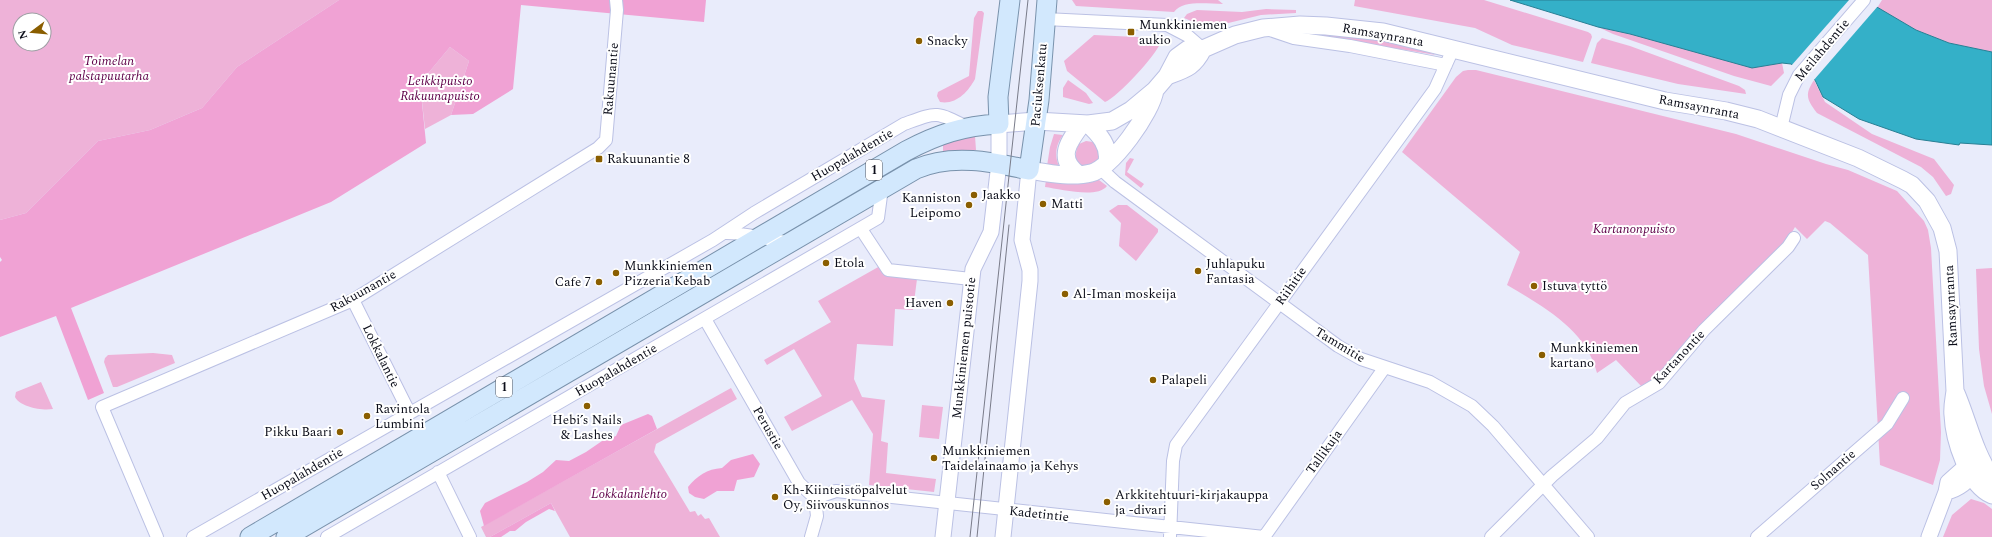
<svg xmlns="http://www.w3.org/2000/svg" width="1992" height="537" viewBox="0 0 1992 537" font-family="Spectral,serif">
<style>
.green{fill:#eeb2d8;fill-rule:evenodd}
.forest{fill:#f0a2d4}
.water{fill:#34b0c8;stroke:#287f94}
.pier{fill:#e9ecfb}
.lines{fill:none;stroke-linecap:round;stroke-linejoin:round}
.minor-casing{stroke:#bbc1e4;stroke-width:14}
.tertiary-casing{stroke:#bbc1e4;stroke-width:17}
.secondary-casing{stroke:#bbc1e4;stroke-width:19}
.primary-casing{stroke:#7992ac;stroke-width:21}
.minor{stroke:#fff;stroke-width:12}
.tertiary{stroke:#fff;stroke-width:15}
.secondary{stroke:#fff;stroke-width:17}
.primary{stroke:#d2e8fd;stroke-width:19}
.tram{stroke:#797b89;stroke-width:1}
.poi-dot{fill:#8a5e00;stroke:#fff;stroke-width:1.5}
.labels{text-anchor:middle;dominant-baseline:central;stroke-width:4;stroke-linejoin:round;paint-order:stroke}
.shield{fill:#fff;stroke:#54565e;stroke-width:1}
.shield-label{font-size:12px;font-weight:bold;fill:#0b0d19}
.poi-label{font-size:13px;fill:#0b0d19;stroke:#fff;text-anchor:start}
.street-label{font-size:13px;fill:#0b0d19;stroke:#fff}
.park-label{font-size:13px;font-style:italic;fill:#5e0048;stroke:#fff}
</style>
<rect width="100%" height="100%" fill="#e9ecfb"/>
<path class="green" d="M0 0H339L237 67 202 108 150 130 98 141 26 213 0 220ZM20 20H44V44H20Z
M1072 0H1218L1223 4C1206 4 1183 0 1174 12L1076 6Z
M1355 0H1484L1588 32 1591 34 1592 37 1583 62 1512 45 1475 28 1354 6Z
M1882 0H1992V52L1949 43 1916 30 1877 8Z
M1266 9 1296 10V13L1261 15 1208 28 1184 18 1187 14 1197 10 1242 12Z
M978 11H982L984 13 975 79C968 92 956 105 940 102L937 96 938 92 969 76 974 18Z
M1598 27 1782 63 1784 73 1771 86 1734 76 1613 34Z
M1295 32C1343 35 1390 37 1436 55Z
M1094 35 1158 38 1161 42C1156 55 1118 97 1105 102L1067 71 1064 61Z
M1602 38 1630 46 1739 86 1745 90 1746 94 1678 84 1591 63 1597 43Z
M450 47 469 61 451 115 425 129 420 83Z
M1468 70H1476L1736 134 1826 164 1848 170 1897 191 1924 221 1928 230 1931 248 1941 432 1940 460 1933 485 1880 465 1868 255 1830 223 1825 221 1807 239 1795 227 1785 244 1656 378 1643 388 1616 360 1597 373C1586 330 1544 307 1507 285L1520 252 1402 152 1456 77 1463 71Z
M1068 80 1086 93 1093 103 1089 104 1063 97V88Z
M1814 80 1825 102 1872 134 1934 159 1954 185 1951 194 1946 196 1933 177 1921 167 1817 113C1806 99 1805 94 1814 80Z
M1054 134 1063 135C1056 144 1054 156 1059 166H1047L1050 147Z
M975 136 976 150 943 151V144Z
M1086 141 1093 142 1099 148V160C1096 162 1091 165 1087 166 1074 168 1074 152 1079 144Z
M1130 158 1134 159 1127 172 1144 184 1141 188 1125 175 1126 163Z
M1046 180 1080 182 1099 180 1107 186C1097 199 1060 189 1045 187Z
M1118 205H1127L1158 229V232L1136 261 1119 246 1121 223 1109 211Z
M880 266 886 276 917 279 913 310 895 309 893 346 857 344 854 379 862 397 885 400 881 441 888 443 886 473 936 479 934 492 869 485 873 434 852 400 792 431 784 417 822 396 794 349 767 365 764 360 831 322 818 301Z
M1992 268V414L1984 386 1979 349 1976 269Z
M153 353 172 355 175 363 117 387H113L104 362 105 358 108 355Z
M41 382 53 409C42 411 20 407 15 397L16 392Z
M731 388 737 399 656 444 654 452 690 512 695 511 698 516 701 514 705 519 709 518 720 537H570L551 503 490 537H486L481 527Z
M922 405 943 407 939 439 919 437Z
M1971 499 1984 503 1992 509V537H1943L1952 515Z"/>
<path class="forest" d="M339 0H706L704 22 521 5 513 89 473 114 451 115 469 61 450 47 420 83 426 143 331 202 71 308 104 393 88 400 56 316 0 337V262L2 260 0 257V220L26 213 98 141 150 130 202 108 237 67Z
M648 414 652 416 657 429 484 526 480 511 485 503 527 482 543 472 556 460 569 461 586 452 602 441 616 436 621 425Z
M753 454 760 464 754 477 737 480 734 491H717L704 499 695 497 689 493 688 487C697 476 707 469 722 468L731 460Z
M551 503 555 511 549 509 526 522 515 531H510L501 537H490Z"/>
<path class="water" d="M1510 0H1865L1916 30 1949 43 1992 52V145L1960 143 1959 145 1916 139 1859 119 1823 97 1815 80 1791 64 1782 63 1752 68 1630 34 1598 27Z"/>
<path class="pier" d="M1849 0H1868L1878 6 1813 81 1791 66Z"/>
<g class="lines">
<g class="minor-casing">
<path id="minor" d="M1045 19 1167 25 1188 36 1203 49
M1270 30 1294 38 1350 46 1446 65
M1781 128 1789 95 1799 75 1864 0
M1101 169 1115 182 1338 346 1361 359 1430 382 1472 406 1493 426 1588 537
M861 229 888 270 971 279
M724 233C747 232 766 241 789 242
M353 300 409 412
M705 319 799 483 815 498 817 516 811 537
M438 472 470 537
M815 498 836 491 1264 537
M157 537 102 407 353 300 598 148 606 140 617 10 616 0
M193 537 713 240 754 213 904 124C937 112 935 111 967 127
M327 537 878 218 882 188
M1170 537 1173 461 1176 445 1435 89 1453 49
M1264 537 1385 367
M1491 537 1552 476 1597 438 1625 403 1659 383 1704 330 1788 247 1794 238
M1757 537 1887 424 1903 398"/>
</g>
<g class="tertiary-casing">
<path id="tertiary" d="M1946 492C1960 489 1970 480 1978 467
M943 537 973 269 991 232 999 163V124
M1003 537 1030 281V270L1022 240 1029 170
M1929 537 1946 492 1948 482 1967 465 1977 463"/>
</g>
<g class="secondary-casing">
<path id="secondary" d="M1167 76C1186 69 1194 67 1203 49
M999 124 1036 121 1088 124 1112 121 1131 110 1155 90 1167 76 1177 57 1188 49H1203L1235 35 1263 28 1300 25 1326 26 1383 32 1665 101 1726 111 1758 119 1858 158 1903 180 1912 185 1927 201 1942 228 1948 251 1955 391C1954 399 1952 407 1953 415 1954 439 1968 485 1992 495
M1088 124C1099 134 1110 146 1107 162
M1029 170C1048 173 1072 178 1091 173 1112 168 1152 112 1155 90
M1078 174C1056 158 1069 141 1082 124
M1956 393C1968 421 1974 452 1992 478"/>
</g>
<g class="primary-casing">
<path id="primary" d="M250 537 906 151C938 134 963 126 999 124L998 97 1010 0
M286 537 916 169C952 153 993 162 1029 170L1039 100 1047 0"/>
</g>
<use href="#minor" class="minor"/>
<use href="#tertiary" class="tertiary"/>
<use href="#secondary" class="secondary"/>
<use href="#primary" class="primary"/>
<path class="tram" d="M970 537 1028 0
M977 537 1009 225"/>
</g>
<g class="poi-dot">
<rect x="1127" y="28" width="8" height="8" rx="2"/>
<circle cx="919" cy="41" r="4"/>
<rect x="595" y="155" width="8" height="8" rx="2"/>
<circle cx="974" cy="195" r="4"/>
<circle cx="1043" cy="204" r="4"/>
<circle cx="969" cy="205" r="4"/>
<circle cx="826" cy="263" r="4"/>
<circle cx="1198" cy="271" r="4"/>
<circle cx="616" cy="273" r="4"/>
<circle cx="599" cy="282" r="4"/>
<circle cx="1534" cy="286" r="4"/>
<circle cx="1065" cy="294" r="4"/>
<circle cx="950" cy="303" r="4"/>
<circle cx="1542" cy="355" r="4"/>
<circle cx="1153" cy="380" r="4"/>
<circle cx="587" cy="406" r="4"/>
<circle cx="367" cy="416" r="4"/>
<circle cx="340" cy="432" r="4"/>
<circle cx="934" cy="458" r="4"/>
<circle cx="775" cy="497" r="4"/>
<circle cx="1107" cy="502" r="4"/>
</g>
<g class="labels">
<g class="shield">
<rect x="866" y="160" width="16" height="20" rx="3"/>
<rect x="496" y="377" width="16" height="20" rx="3"/>
</g>
<g class="shield-label">
<text x="874" y="170">1</text>
<text x="504" y="387">1</text>
</g>
<g class="poi-label">
<text x="1139" y="25">Munkkiniemen<tspan x="1139" dy="15">aukio</tspan></text>
<text x="927" y="41">Snacky</text>
<text x="607" y="159">Rakuunantie 8</text>
<text x="982" y="195">Jaakko</text>
<text x="961" y="198" text-anchor="end">Kanniston<tspan x="961" dy="15">Leipomo</tspan></text>
<text x="1051" y="204">Matti</text>
<text x="834" y="263">Etola</text>
<text x="1206" y="264">Juhlapuku<tspan x="1206" dy="15">Fantasia</tspan></text>
<text x="624" y="266">Munkkiniemen<tspan x="624" dy="15">Pizzeria Kebab</tspan></text>
<text x="591" y="282" text-anchor="end">Cafe 7</text>
<text x="1542" y="286">Istuva tyttö</text>
<text x="1073" y="294">Al-Iman moskeija</text>
<text x="942" y="303" text-anchor="end">Haven</text>
<text x="1550" y="348">Munkkiniemen<tspan x="1550" dy="15">kartano</tspan></text>
<text x="1161" y="380">Palapeli</text>
<text x="375" y="409">Ravintola<tspan x="375" dy="15">Lumbini</tspan></text>
<text x="587" y="420" text-anchor="middle">Hebi’s Nails<tspan x="587" dy="15">&amp; Lashes</tspan></text>
<text x="332" y="432" text-anchor="end">Pikku Baari</text>
<text x="942" y="451">Munkkiniemen<tspan x="942" dy="15">Taidelainaamo ja Kehys</tspan></text>
<text x="783" y="490">Kh-Kiinteistöpalvelut<tspan x="783" dy="15">Oy, Siivouskunnos</tspan></text>
<text x="1115" y="495">Arkkitehtuuri-kirjakauppa<tspan x="1115" dy="15">ja -divari</tspan></text>
</g>
<g class="street-label">
<text transform="translate(1383 35) rotate(10)">Ramsaynranta</text>
<text transform="translate(1822 50) rotate(-50)">Meilahdentie</text>
<text transform="translate(611 79) rotate(-85)">Rakuunantie</text>
<text transform="translate(1039 85) rotate(-85)">Paciuksenkatu</text>
<text transform="translate(1699 107) rotate(11)">Ramsaynranta</text>
<text transform="translate(852 155) rotate(-30)">Huopalahdentie</text>
<text transform="translate(1291 286) rotate(-55)">Riihitie</text>
<text transform="translate(363 291) rotate(-29)">Rakuunantie</text>
<text transform="translate(1951 306) rotate(-93)">Ramsaynranta</text>
<text transform="translate(1340 345) rotate(31)">Tammitie</text>
<text transform="translate(964 348) rotate(-84)">Munkkiniemen puistotie</text>
<text transform="translate(381 356) rotate(64)">Lokkalantie</text>
<text transform="translate(1679 357) rotate(-47)">Kartanontie</text>
<text transform="translate(616 370) rotate(-30)">Huopalahdentie</text>
<text transform="translate(768 428) rotate(60)">Perustie</text>
<text transform="translate(1324 452) rotate(-54)">Tallikuja</text>
<text transform="translate(1833 470) rotate(-41)">Solnantie</text>
<text transform="translate(302 474) rotate(-30)">Huopalahdentie</text>
<text transform="translate(1039 514) rotate(6)">Kadetintie</text>
</g>
<g class="park-label">
<text x="109" y="61">Toimelan<tspan x="109" dy="15">palstapuutarha</tspan></text>
<text x="440" y="81">Leikkipuisto<tspan x="440" dy="15">Rakuunapuisto</tspan></text>
<text x="1634" y="229">Kartanonpuisto</text>
<text x="629" y="494">Lokkalanlehto</text>
</g>
</g>
<g transform="translate(32 32) rotate(254)"><circle r="19" fill="#ffffff" stroke="#9d9ea3"/>
<path d="M0-3L7 15L0 10L-7 15Z" fill="#8a5e00"/>
<text y="-6" font-size="11" font-weight="bold" text-anchor="middle" fill="#0b0d19">N</text>
</g>
</svg>
